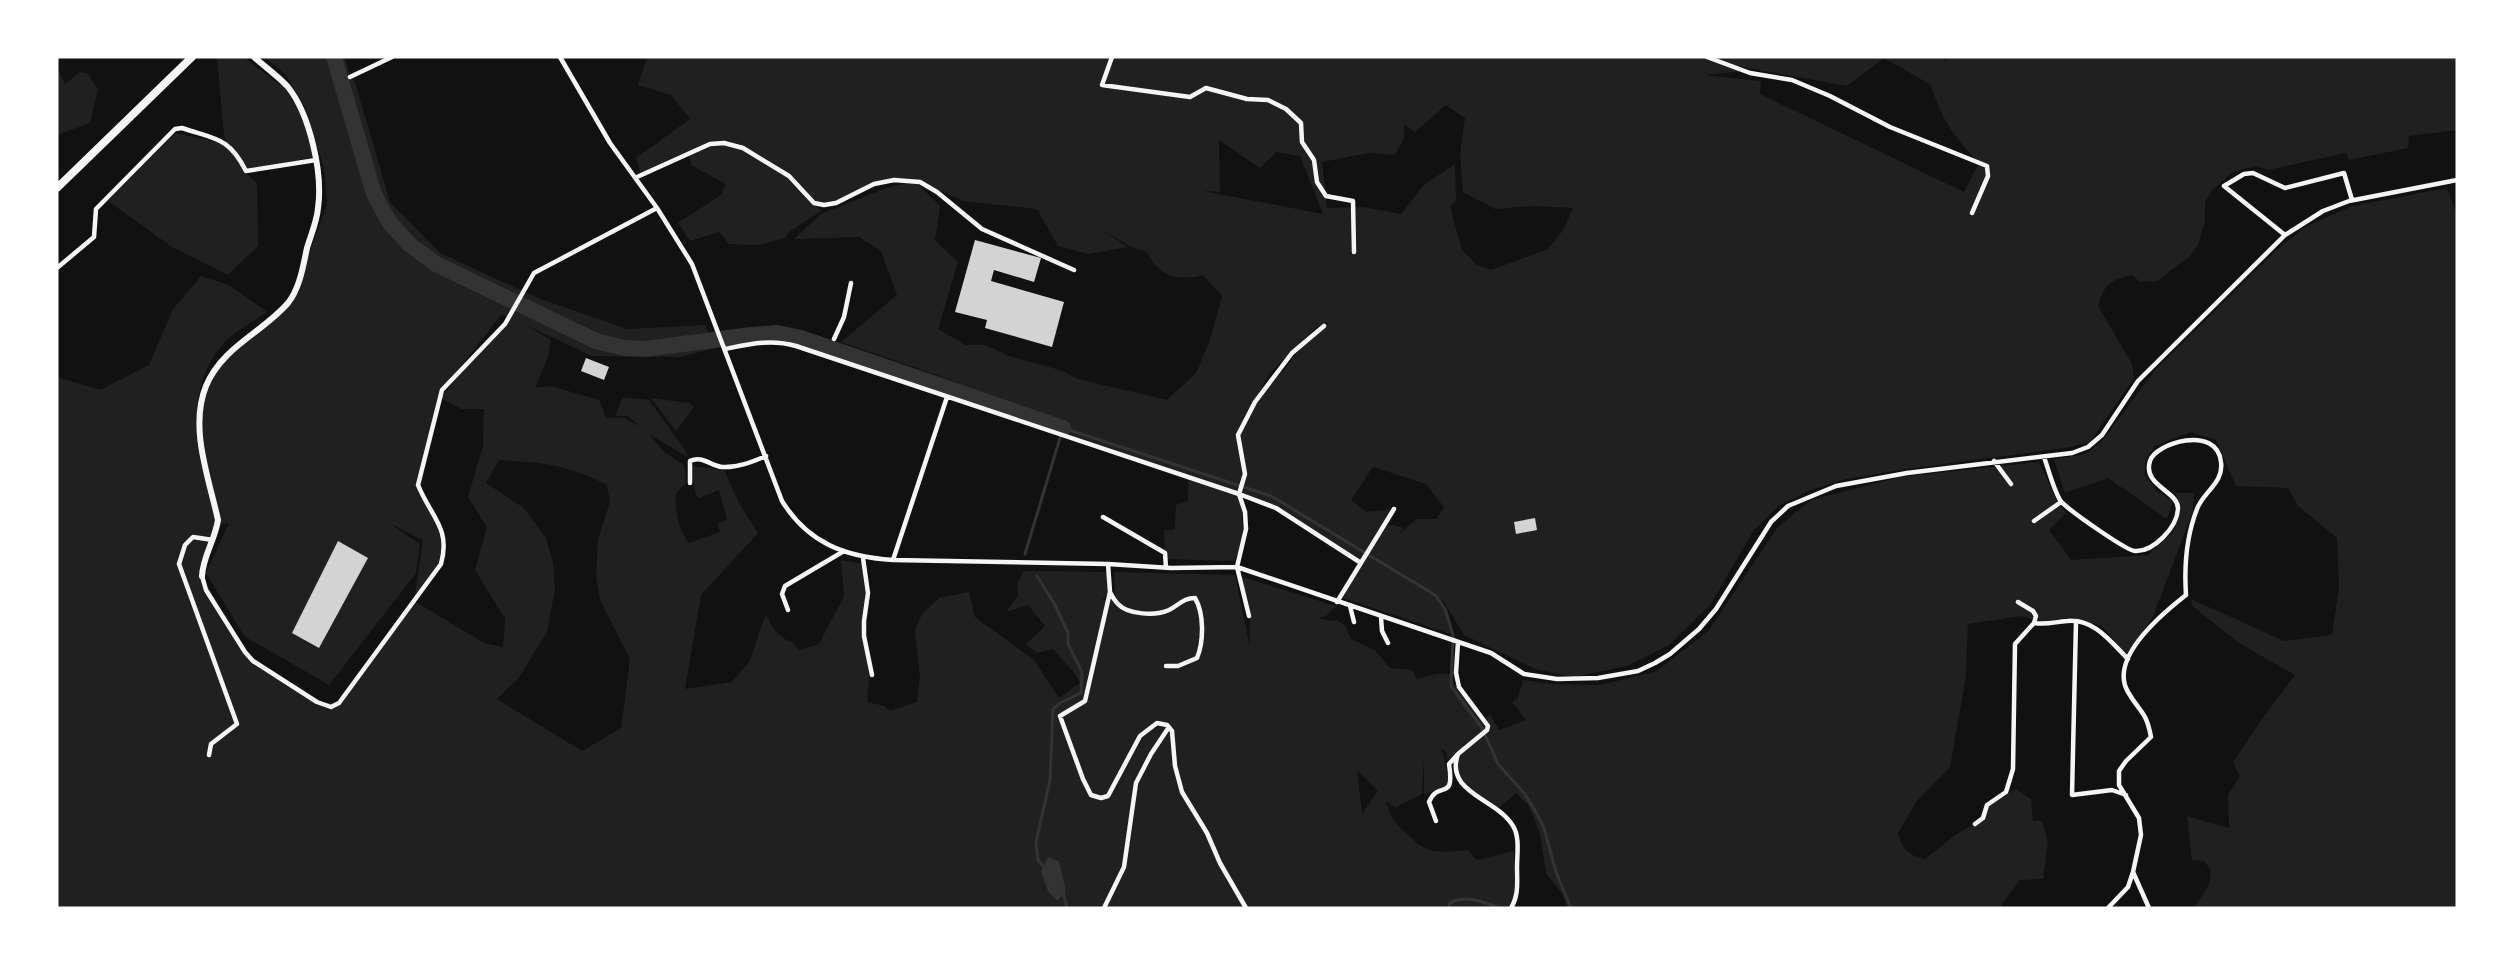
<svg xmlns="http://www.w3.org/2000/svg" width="2514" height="965" viewBox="0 0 2514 965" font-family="'Fira Sans Condensed',sans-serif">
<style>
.green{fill:#202020;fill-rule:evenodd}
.water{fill:#333}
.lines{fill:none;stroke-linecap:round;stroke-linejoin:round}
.stream{stroke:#333;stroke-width:3}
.river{stroke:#333;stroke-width:16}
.building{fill:#d3d3d3}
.minor{stroke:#f5f5f5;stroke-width:4.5}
.tertiary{stroke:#f5f5f5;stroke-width:6}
.primary{stroke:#f5f5f5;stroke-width:8}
</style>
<rect width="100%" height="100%" fill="#111"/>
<path class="green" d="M217 57H244L285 89 304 117 315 156 245 172 257 183 258 246 228 275 172 247 108 201 175 133 227 144 224 135Z
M265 57H345L350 77 355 82 390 202 440 253 538 298 627 329 705 325 716 348 680 357 592 356 524 324 551 340 548 357 535 388 551 386 599 400 606 418H625L640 427 628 416H615L623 397 649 400 686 451 688 457 649 434 664 452 684 465 686 483 676 493C675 511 678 529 689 543L720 532 718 524 727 519 719 490 699 498 696 495 690 466 724 470 739 503 758 533 701 595 685 689 732 682 749 662 766 614C771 626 779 639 792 642L799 650 819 644 844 596 841 560 864 564 868 593 864 623 869 677 867 702 885 706 890 711 917 702 920 678 915 630 922 614 939 598 969 592 975 617 1034 660 1059 698 1080 683 1076 675 1053 649 1037 653 1026 644 1045 626 1028 605 1006 612 1018 596 1017 584 1024 571 1107 572 1110 592 1101 601 1115 597 1114 572 1235 575 1250 647V620L1242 577 1336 606 1325 617H1317L1329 621 1337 620 1346 627 1351 639 1375 650 1390 668 1412 670 1417 679 1436 674H1451L1454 684 1470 701 1485 727V719L1490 715 1499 730 1526 720 1512 702 1518 698 1523 680 1552 684 1600 685 1657 671 1709 630 1777 528 1811 500 1901 477 2039 462 2057 501 2066 513 2049 530 2071 560 2148 555 2172 533 2179 518 2181 509 2175 493H2194L2193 511 2152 619 2128 652 2125 654 2102 626 2071 617 2044 622 2021 616 1968 624 1966 676 1950 767 1917 801 1898 833C1902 849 1909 856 1925 859L1958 833 1981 821 1990 804 2016 789 2031 799 2033 821H2042L2048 842 2043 879 2020 880 1999 908H1567L1563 895 1546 873 1540 834 1529 806 1516 793 1499 808 1468 789 1456 770 1460 755 1480 735 1447 760V753L1440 748 1443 753 1450 786 1424 794V761L1422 794 1395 808 1386 801C1391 817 1393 821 1406 833 1428 855 1438 853 1468 850L1477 860 1514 851V896L1507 908H57V377L100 390 149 365 173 309 201 276 229 285 267 312C254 321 239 329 228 339 204 361 193 401 199 433L205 396 215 373 232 349 293 299 327 204 324 168 306 109 286 75ZM499 314 509 317 442 396V390L501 315ZM440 398 462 409H484L483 446 468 497 487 527 475 570 505 619 503 647 484 643 414 601 441 564 442 531 421 490 433 425ZM202 442 221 524 229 523 206 573 244 636 329 685 416 573 420 544 389 523 423 540 414 601 338 703 317 702 245 652 202 576 218 520ZM499 460C541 462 569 465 607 485L610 502 598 539 596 575 600 600 630 659 621 728 582 751 497 699 518 679 547 632 555 589 553 563 546 538 524 508 486 483ZM1357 770 1378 791 1362 814Z
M647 57H1944V61L1947 57H2457V130L2409 136 2408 148 2349 160 2346 153 2268 170 2255 166 2233 172 2212 190 2205 202V221L2198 245 2190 256 2157 281 2140 282 2132 275C2111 280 2104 284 2098 306L2132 364 2134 378 2090 442 2071 447 1906 469 1846 479 1810 490 1778 506 1754 530 1710 605 1668 646 1627 666 1573 677 1535 669 1464 635 1441 597 1453 635 1343 598 1361 565 1273 506 1239 494C1242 514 1248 545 1233 561L1165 559 1164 530H1175L1176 505 1188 501V479L779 340 732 346 730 331 779 329 814 336 972 387 841 342 897 295 881 251 859 237 794 239 821 214 886 188 912 182C898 180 886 180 873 184 853 192 836 206 814 204L821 211 789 232 785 238 758 245 729 244 719 232 690 241 678 223 721 195 726 184 691 165 689 153 641 175 636 158 690 119 671 95 638 85ZM1884 58 1931 85C1942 121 1954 136 1979 163L1964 192 1760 94 1761 81 1705 75 1745 71 1732 65 1847 86ZM1446 105 1465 118 1460 154 1463 192 1495 209 1532 206 1573 208 1563 230 1548 249 1491 270 1477 265 1462 250 1450 207 1456 200 1455 164 1424 185 1401 214 1363 207 1327 208 1322 162 1369 153 1395 155 1404 139V124L1415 132ZM1216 138 1260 168 1276 152 1300 156 1323 214 1203 191 1220 192 1219 140ZM916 182H920L963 201 1037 209 1058 246 1088 254 1128 247 1098 227 1131 247 1147 252C1159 276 1177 282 1203 275L1222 296 1210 340 1196 373 1167 400 1078 379 1060 370 1009 356 985 345H966L938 329 958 262 935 240 940 206ZM1329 322 1303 344 1285 369 1268 384 1248 414 1269 374 1318 326ZM1373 467 1426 484 1444 507 1437 519H1417L1400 533 1403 528 1393 525 1384 526 1394 509 1366 512 1351 500Z
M57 67 65 84 80 72 88 74 98 89 90 123 57 135Z
M2447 188 2457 215V908H2194L2209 885 2211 870 2204 861 2192 860 2187 816 2229 828 2228 795 2240 776 2233 762 2262 719 2295 675 2239 643 2192 606 2191 599 2284 641 2332 635 2339 587 2337 538 2298 506 2288 488 2236 486 2216 440 2190 432 2155 446 2145 460V475L2157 492 2173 501 2167 519 2108 478 2065 493 2054 459 2086 454 2102 441 2156 369 2280 247 2307 226 2352 206Z
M651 398 689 403 694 407 676 431Z"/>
<path class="water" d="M1048 857 1059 861 1066 891 1057 901 1048 891 1041 871Z"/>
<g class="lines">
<path class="stream" d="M1025 554 1063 428 1271 496 1435 595 1445 609 1453 635 1451 686 1482 728 1498 764 1524 793 1536 812 1544 828 1556 872 1571 908
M1037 576 1055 605 1068 633V644L1082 672 1081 693 1060 703 1053 709 1050 780 1036 842 1038 860 1045 868
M1063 892 1067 908
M1448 908 1450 903C1466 894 1483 902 1500 908"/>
<path class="river" d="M334 57 374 194 389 222 409 244 436 264 596 341 624 348 645 349 751 335 777 333 801 338 1063 428"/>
</g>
<path class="building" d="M975 240 1041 258 1034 282 994 270 991 281 1064 302 1052 347 985 328 987 320 955 312Z
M586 358 609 367 604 380 581 371Z
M1535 518 1537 530 1516 534 1514 522Z
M338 541 368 558 319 648 292 633Z"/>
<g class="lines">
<path class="minor" d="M560 57 610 143 657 208 692 264 782 501C808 543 845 557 893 560L1108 564 1171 568 1237 567 1491 653 1524 674 1557 679 1598 678 1638 671 1655 663 1670 654 1699 629 1716 609 1771 522 1788 506 1836 486 1907 473 2072 453 2088 447 2102 435 2138 381 2285 235 2323 211 2349 201 2457 180
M1112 57 1102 85 1190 97 1206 88 1247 99 1268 100 1286 109 1301 123 1302 142 1314 160 1317 182 1326 196 1353 201 1354 252
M1707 57 1750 73 1792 80 1830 96 1890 127 1987 166 1988 176 1972 213
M350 77 392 57
M637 177 710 144 724 143 743 148 789 176 814 203 824 205 836 203 874 184 894 180 920 182 937 192 982 229 1074 270
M2285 235 2224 186 2244 174 2253 173 2285 188 2344 173 2352 200
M57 268 94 237 96 209 175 129 182 128C215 139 229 137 246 171L316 160
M834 339 844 317 851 283
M725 349C750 344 771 339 796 346L1239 494 1276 508 1361 563
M2044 457C2049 471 2053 488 2060 500 2065 508 2127 551 2135 551 2154 552 2177 527 2178 509 2179 491 2142 486 2150 461 2155 443 2217 424 2221 462 2224 483 2203 492 2197 509 2186 537 2184 565 2186 595 2163 613 2108 658 2128 692 2140 713 2146 710 2151 737L2126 761 2119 771V785L2139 818 2141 835 2133 872 2149 908
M1994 461 2011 484
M690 483V461C702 455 711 466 722 467 737 468 752 462 766 456
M1103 517 1165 553 1166 568
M2034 521 2061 502
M863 558 868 593 864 621V636L872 675
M893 560 947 397
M1108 564 1110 592 1085 701 1060 716 1083 779 1091 795 1101 798 1108 796 1140 736 1157 723 1167 725 1172 731 1175 766 1182 792 1207 833 1220 863 1246 908
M202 576 206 590 245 652 253 661 317 702 331 707 339 703 441 564C451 528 431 517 418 485L442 390 505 324 534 273 657 208
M1110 592C1112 596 1115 601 1118 604 1128 615 1156 616 1169 610 1179 605 1183 598 1195 598 1204 613 1204 641 1197 658L1178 666H1166
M1337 602 1394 509
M1350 606 1354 622
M788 610 782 594 785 586 844 551
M1249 616 1237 567 1246 529 1245 512 1239 494 1245 474 1238 435 1255 402 1292 353 1324 326
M1381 617 1382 631 1388 643
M2076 622 2072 795 2112 790 2126 795
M2034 623C2047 625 2054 622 2067 621 2094 618 2111 642 2128 659
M1458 642 1456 673 1459 687 1488 726 1487 730 1458 754C1444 793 1498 799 1513 826 1520 837 1517 854 1517 867 1517 882 1519 895 1511 908
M209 755 211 744 237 724 179 564 185 545 193 537 213 540
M1436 821 1429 802C1439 779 1455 803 1449 764L1458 754
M1975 824 1983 818 1987 805 2006 792 2013 769 2015 644 2034 623 2036 616 2033 611 2018 602
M1104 908 1124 867 1136 783 1151 754 1169 727
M2108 908 2128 887 2133 872"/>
<path class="tertiary" d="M202 576C203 556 215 540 218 520 209 478 189 428 206 386 222 347 262 333 288 303 300 288 303 266 307 248 311 235 317 221 318 208 323 173 310 115 288 87 278 76 265 67 254 57"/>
<path class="primary" d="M57 188 192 57"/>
</g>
<rect width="2514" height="965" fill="none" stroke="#ffffff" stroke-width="117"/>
</svg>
